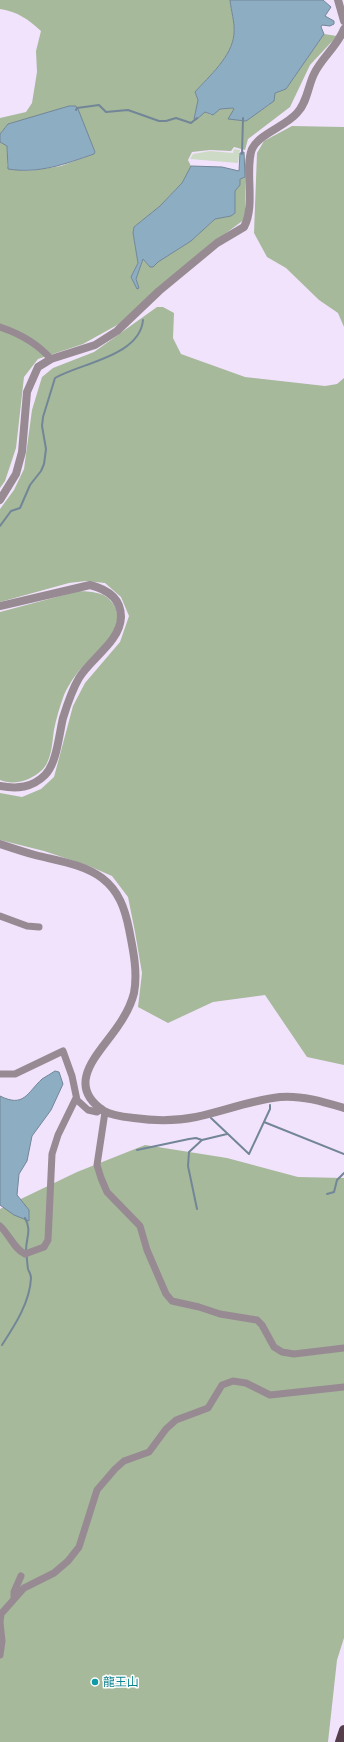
<svg xmlns="http://www.w3.org/2000/svg" width="344" height="1742" viewBox="0 0 344 1742" font-family="'DejaVu Sans','Noto Sans JP',sans-serif">
<style>
.green{fill:#cddac5}
.forest{fill:#a6b99b}
.water{fill:#8dadc2;stroke:#728698}
.lines{fill:none;stroke-linecap:round;stroke-linejoin:round}
.stream{stroke:#728698;stroke-width:2}
.minor{stroke:#988a93;stroke-width:7}
.tertiary{stroke:#988a93;stroke-width:8}
.primary{stroke:#553e4c;stroke-width:10}
.culture-dot{fill:#0f9aa8;stroke:#fff;stroke-width:1.5}
.labels{text-anchor:middle;dominant-baseline:central;stroke-width:3;stroke-linejoin:round;paint-order:stroke}
.culture-label{font-size:12px;fill:#0d838f;stroke:#fff;text-anchor:start}
</style>
<rect width="100%" height="100%" fill="#f2e3fc"/>
<path class="green" d="M234 149 240 150 238 163 190 159 193 154 210 151 233 153Z"/>
<path class="forest" d="M0 0H230C231 11 235 22 234 34 232 57 209 76 195 92L198 100 194 119 205 112 211 115 220 109 233 108 245 121 269 105 275 93 286 89 324 34 337 36 310 65 290 107 248 139 245 150 234 147 231 151 210 150 192 152 188 160 191 166 182 183 160 206 134 227 133 233 138 263 131 277 137 288H139L136 279 143 259 150 267H153L158 262 191 241 215 219 231 216C238 205 232 201 235 191 237 186 240 184 240 179L245 177V219L202 251 119 324 83 344 38 359 24 377 16 448 5 481 0 488V142L7 146V166L24 171 36 170 61 166 94 154 95 152 76 106 69 107 8 124 0 134V118L26 112 32 103 37 72 36 51 41 31C28 19 18 12 0 9Z
M292 126 344 127V327L338 313 319 300 286 268 267 257 254 233 257 153 264 141Z
M157 307H163L174 313 173 338 181 354 245 377 325 386 337 384 344 378V1065L307 1057 265 995 213 1002 168 1023 138 1007 142 973 135 932 128 897 112 876 89 866 44 851 0 840V793L22 797 41 789 54 777 73 706 85 683 120 642 129 616 121 597 105 583 86 581 69 583 0 602V509L14 490 24 469 32 410 42 377 53 368 94 352Z
M79 591C94 592 106 592 114 605 128 630 93 655 78 672 73 678 67 688 64 695 60 706 56 719 54 730 52 743 52 760 42 770 32 780 14 786 0 780V612Z
M145 1145 227 1158 298 1177 344 1178V1638L337 1660 328 1742H0V1209L77 1172Z"/>
<path class="water" d="M230 0H323L331 7 325 16 334 21V24L330 26 322 25 321 27 324 34 286 89 275 93 274 101 249 119 246 121 228 119 234 109 233 108 220 109 213 115 205 112 196 120 194 119 198 100 195 92C209 76 232 57 234 34 235 22 231 11 230 0Z
M69 106H76L78 109 95 152 94 154C65 164 39 174 8 169L7 146 0 142V134L8 124Z
M244 152 245 177 240 179V185L235 191V213L231 216 215 219 191 241 158 262 153 267H150L143 259 136 279 139 288 137 289 131 277 138 263 133 233 134 227 160 206 182 183 191 166 222 167 239 171 240 153Z
M55 1071 59 1072 63 1084 51 1110 32 1136 27 1161 19 1174 17 1195 29 1210V1221L14 1215 0 1205V1096C24 1108 27 1093 42 1079 46 1076 51 1074 55 1071Z"/>
<g class="lines">
<path class="stream" d="M76 110 77 108 99 105 106 112 128 110 159 121H166L176 118 191 123 197 118
M242 154 243 118
M0 526 11 511 20 508 30 485 41 471 44 464 46 449 42 426 43 417 55 378C81 363 140 356 143 320
M211 1118 249 1154 270 1109V1105
M264 1122 344 1154
M137 1150 189 1139 196 1138 202 1140
M327 1194 334 1192 337 1180 344 1173
M197 1209 188 1166 189 1152 202 1140 227 1134
M2 1345C15 1325 30 1302 31 1278 31 1274 29 1272 28 1269 27 1263 27 1257 26 1251 26 1237 32 1231 25 1218"/>
<path class="minor" d="M0 327C21 334 37 343 51 359
M0 916 27 926 39 927
M0 1074H15L63 1051 72 1076 77 1100 88 1110 97 1112 102 1109
M105 1112 97 1165 101 1178 107 1192 140 1226 147 1250 166 1294 172 1301 199 1307 220 1314 257 1320 262 1325 274 1347 282 1352 294 1354 344 1348
M0 1226C9 1234 14 1249 25 1254L44 1247 48 1240 52 1154 58 1135 76 1098
M14 1599V1592L21 1576
M0 1622 1 1614 24 1588 54 1573 68 1561 79 1547 97 1490 115 1469 124 1461 149 1452 166 1429 176 1420 208 1408 222 1385 233 1381 246 1383 270 1395 344 1387
M0 1622 2 1641 0 1655"/>
<path class="tertiary" d="M338 0 344 21
M0 500 16 474 22 452 27 392 38 367 51 359 95 345 117 331 159 291 217 243 244 227C256 205 244 169 252 149 259 134 286 126 297 113 307 103 308 86 314 74 322 57 337 47 344 29
M0 606 90 585C106 589 121 598 121 617 120 642 91 658 79 678 72 690 67 705 63 718 59 734 57 763 45 775 32 788 17 789 0 786
M0 844C12 848 24 852 35 855 58 861 83 864 102 878 119 891 125 909 129 929 133 949 138 972 134 993 131 1005 125 1016 118 1026 100 1053 63 1084 104 1111 113 1116 125 1117 134 1118 155 1121 176 1121 196 1117 224 1111 252 1100 280 1097 301 1095 324 1102 344 1108"/>
<path class="primary" d="M340 1742 344 1730"/>
</g>
<circle class="culture-dot" cx="95" cy="1682" r="4"/>
<g class="labels">
<g class="culture-label">
<text x="103" y="1682">龍王山</text>
</g>
</g>
</svg>
